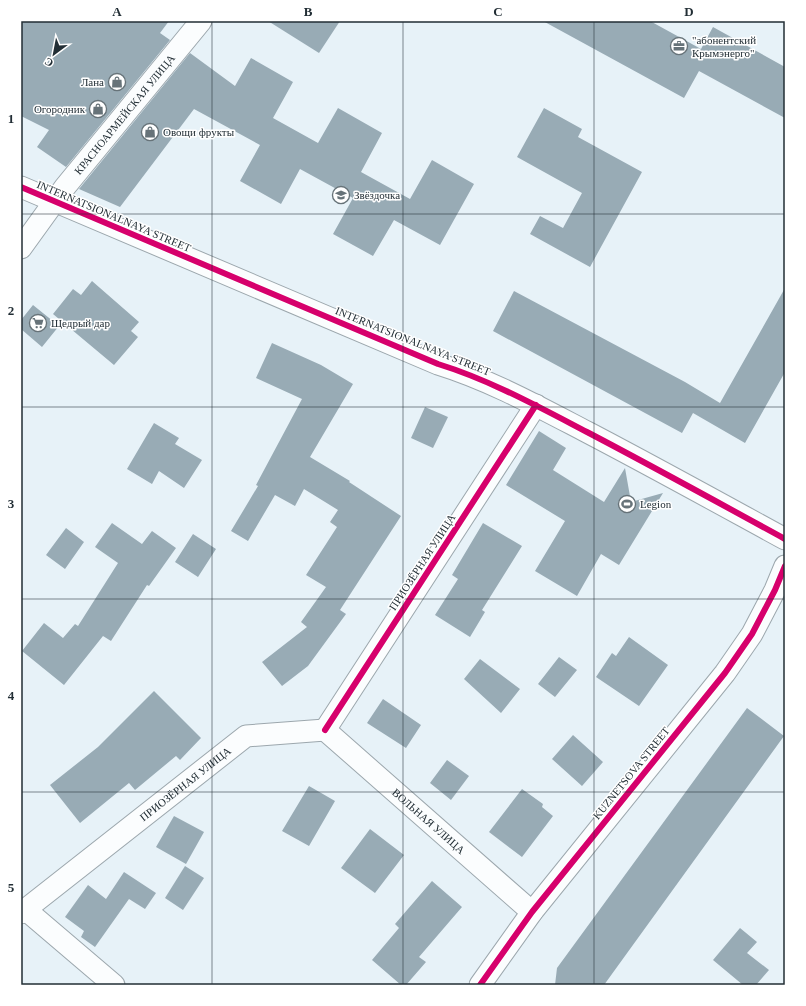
<svg xmlns="http://www.w3.org/2000/svg" width="806" height="1006" viewBox="0 0 806 1006" font-family="Georgia,serif">
<style>
.building{fill:#98abb5}
.lines{fill:none;stroke-linecap:round;stroke-linejoin:round}
.minor-casing{stroke:#9ca7ad;stroke-width:23}
.minor{stroke:#fbfdfe;stroke-width:21}
.cycleway-casing{stroke:#fff;stroke-width:8}
.cycleway{stroke:#d6006c;stroke-width:6}
.grid{fill:none;stroke:#222e35;stroke-width:1;stroke-opacity:0.55}
.labels{text-anchor:middle;dominant-baseline:central;stroke-width:3;stroke-linejoin:round;paint-order:stroke}
.poi-label{font-size:11px;fill:#222e35;stroke:#fff;text-anchor:start}
.street-label{font-size:11px;fill:#222e35;stroke:#fff}
.neatline{fill:none;stroke:#222e35;stroke-width:1.5}
.grid-label{font-size:13px;text-anchor:middle;font-weight:bold;fill:#222e35}
</style>
<rect width="100%" height="100%" fill="#e7f2f8"/>
<path class="building" d="M21 21H169L160 33 170 40 66 167 37 147 49 130 21 116Z
M268 21H340L319 53Z
M543 21H650L701 49 713 27 785 67V118L699 71 684 98Z
M190 53 235 86 251 58 293 82 273 118 318 143 338 108 382 133 361 172 410 199 432 160 474 184 440 245 394 220 373 256 333 234 353 198 300 169 281 204 240 181 260 145 194 109 120 207 79 189Z
M544 108 582 129 578 137 642 172 590 267 530 234 540 216 563 228 582 193 517 157Z
M92 281 139 322 131 331 138 337 114 365 53 314 73 289 81 295Z
M785 288V372L745 443 693 413 682 433 493 331 514 291 685 382 720 403Z
M33 305 59 326 42 347 21 329V320Z
M272 343 321 365 353 384 310 457 350 481 349 482 401 516 340 610 346 614 308 666 282 686 262 662 307 627 301 622 326 587 306 575 337 527 330 522 338 510 304 489 295 506 275 495 248 541 231 531 258 486 256 485 302 399 256 378Z
M425 407 448 417 433 448 411 438Z
M154 423 179 438 175 444 202 460 184 488 159 471 152 484 127 469Z
M539 431 566 448 553 470 604 502 625 468 631 502 663 493 619 565 601 554 577 596 535 571 565 521 506 485Z
M112 523 142 544 152 531 176 548 149 586 147 585 111 641 103 636 64 685 22 651 44 623 63 638 75 624 78 626 118 563 95 547Z
M483 523 522 546 482 610 485 612 470 637 435 615 458 579 452 575Z
M66 528 84 542 65 569 46 555Z
M193 534 216 549 198 577 175 562Z
M629 637 668 665 639 706 596 677 612 653 616 656Z
M559 657 577 670 555 697 538 684Z
M480 659 520 689 501 713 464 679Z
M154 691 201 738 180 760 176 756 135 790 129 783 80 823 50 785 98 747Z
M383 699 421 725 406 748 367 723Z
M747 708 784 736 604 985H555L557 968Z
M573 735 603 762 582 786 552 759Z
M447 760 469 776 451 800 430 783Z
M309 786 335 801 309 846 282 831Z
M522 789 543 804 542 807 553 816 522 857 489 832Z
M174 816 204 832 186 864 156 847Z
M370 829 404 855 375 893 341 868Z
M185 866 204 878 183 910 165 898Z
M124 872 156 893 145 909 129 899 95 947 81 937 84 931 65 917 88 885 106 899Z
M432 881 462 907 419 957 426 962 406 985H401L372 960 399 928 395 924Z
M740 928 757 942 747 953 769 970 756 985H743L713 960Z"/>
<g class="lines">
<g class="minor-casing">
<g id="minor">
<path d="M21 187 438 364C490 380 539 407 587 432 654 467 719 503 785 539"/>
<path id="s1" d="M21 248 65 187 201 21"/>
<path d="M325 730 536 405"/>
<path id="s2" d="M325 730 532 912"/>
<path d="M26 910 114 985"/>
<path id="s3" d="M21 913 246 736 325 730"/>
<path d="M480 985 532 912 725 673 752 634 775 590 785 566"/>
</g>
</g>
<use href="#minor" class="minor"/>
<g class="cycleway-casing">
<path id="cycleway" d="M21 187 438 364C490 380 539 407 587 432 654 467 719 503 785 539
M325 730 536 405
M480 985 532 912 725 673 752 634 775 590 785 566"/>
</g>
<use href="#cycleway" class="cycleway"/>
</g>
<path class="grid" d="M212 21V985M403 21V985M594 21V985M21 214H785M21 407H785M21 599H785M21 792H785"/>
<defs>
<g id="office-ring" transform="scale(0.9)"><circle r="9.5" fill="#fff" stroke="#677379" stroke-width="1.5"/><path d="M-6-3h4V-5.5h4V-3h4V5H-6ZM-1-4.5V-3h2v-1.5ZM-6 0V1H6V0Z" fill="#677379"/></g>
<g id="shop-ring" transform="scale(0.9)"><circle r="9.5" fill="#fff" stroke="#677379" stroke-width="1.5"/><path d="M-5-2.5h2.3a2.7 3.5 0 0 1 5.4 0H5L5.5 6h-11ZM-1.5-2.5h3a1.5 2.3 0 0 0-3 0Z" fill="#677379"/></g>
<g id="school-ring" transform="scale(0.9)"><circle r="9.5" fill="#fff" stroke="#677379" stroke-width="1.5"/><path d="M0-5L7-2L0 1L-7-2ZM-4 1L0 2.5L4 1V4Q0 6-4 4Z" fill="#677379"/></g>
<g id="supermarket-ring" transform="scale(0.9)"><circle r="9.5" fill="#fff" stroke="#677379" stroke-width="1.5"/><path d="M-6-5.5h2.5l.6 2H6L4.5 2H-2.5L-4.4-4H-6ZM-1.5 3.2a1.3 1.3 0 1 0 .1 0ZM3 3.2a1.3 1.3 0 1 0 .1 0Z" fill="#677379"/></g>
<g id="stadium-ring" transform="scale(0.9)"><circle r="9.5" fill="#fff" stroke="#677379" stroke-width="1.5"/><path d="M0-5a6.5 5 0 1 0 0 10a6.5 5 0 1 0 0-10ZM-3.5-1.8h7v3.6h-7Z" fill="#677379"/></g>
</defs>
<g fill-rule="evenodd">
<use href="#office-ring" x="679" y="46"/>
<use href="#shop-ring" x="117" y="82"/>
<use href="#shop-ring" x="98" y="109"/>
<use href="#shop-ring" x="150" y="132"/>
<use href="#school-ring" x="341" y="195"/>
<use href="#supermarket-ring" x="38" y="323"/>
<use href="#stadium-ring" x="627" y="504"/>
</g>
<g class="labels">
<g class="poi-label">
<text x="692" y="40">"абонентский<tspan x="692" dy="13">Крымэнерго"</tspan></text>
<text x="104" y="82" text-anchor="end">Лана</text>
<text x="85" y="109" text-anchor="end">Огородник</text>
<text x="163" y="132">Овощи фрукты</text>
<text x="354" y="195">Звёздочка</text>
<text x="51" y="323">Щедрый дар</text>
<text x="640" y="504">Legion</text>
</g>
<g class="street-label">
<text stroke="none"><textPath href="#s1" startOffset="169">КРАСНОАРМЕЙСКАЯ УЛИЦА</textPath></text>
<text transform="translate(114 216) rotate(23)">INTERNATSIONALNAYA STREET</text>
<text transform="translate(413 341) rotate(22)">INTERNATSIONALNAYA STREET</text>
<text transform="translate(422 562) rotate(-57)">ПРИОЗЁРНАЯ УЛИЦА</text>
<text transform="translate(631 773) rotate(-51)">KUZNETSOVA STREET</text>
<text stroke="none"><textPath href="#s3" startOffset="209">ПРИОЗЁРНАЯ УЛИЦА</textPath></text>
<text stroke="none"><textPath href="#s2" startOffset="138">ВОЛЬНАЯ УЛИЦА</textPath></text>
</g>
</g>
<rect width="806" height="1006" fill="none" stroke="#ffffff" stroke-width="44"/>
<g transform="translate(54 54) rotate(212)" stroke="#ffffff" stroke-width="3" paint-order="stroke">
<path d="M0-3L7 15L0 10L-7 15Z" fill="#222e35"/>
<text y="-6" font-size="11" font-weight="bold" text-anchor="middle" fill="#222e35">С</text>
</g>
<rect x="22" y="22" width="762" height="962" class="neatline"/>
<g class="grid-label">
<text x="117" y="16">A</text>
<text x="308" y="16">B</text>
<text x="498" y="16">C</text>
<text x="689" y="16">D</text>
<text x="11" y="123">1</text>
<text x="11" y="315">2</text>
<text x="11" y="508">3</text>
<text x="11" y="700">4</text>
<text x="11" y="892">5</text>
</g>
</svg>
